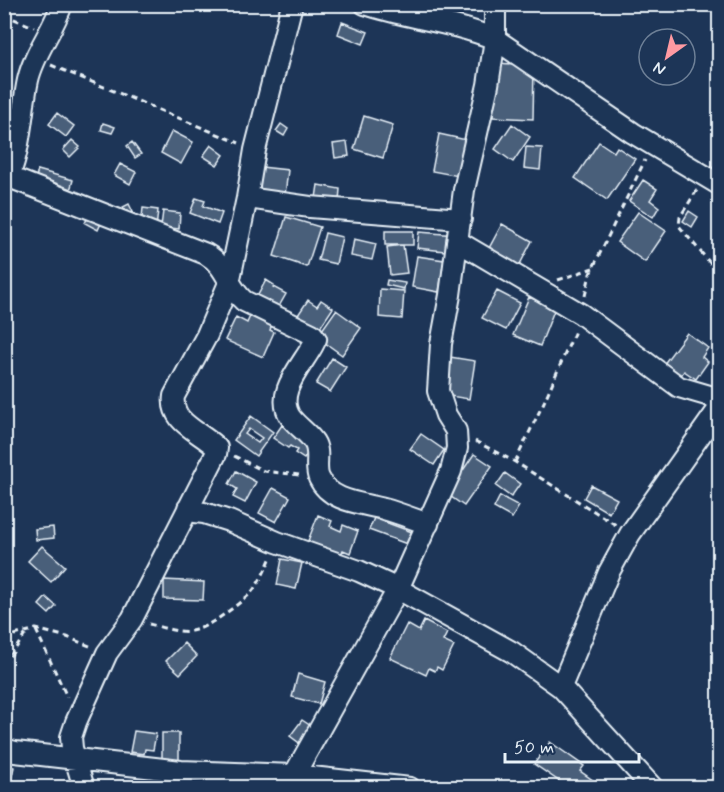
<svg xmlns="http://www.w3.org/2000/svg" width="724" height="792" viewBox="0 0 724 792" font-family="Mynerve,sans-serif">
<style>
.building{fill:#495e7a;stroke:#e8f1f8;stroke-width:1.5;fill-rule:evenodd}
.lines{fill:none;stroke-linecap:round;stroke-linejoin:round}
.minor-casing{stroke:#e8f1f8;stroke-width:24}
.path{stroke:#e8f1f8;stroke-width:3;stroke-dasharray:6 4.5;stroke-linecap:butt}
.minor{stroke:#1d3557;stroke-width:20}
</style>
<rect width="100%" height="100%" fill="#1d3557"/>
<filter id="ink" filterUnits="userSpaceOnUse"><feTurbulence type="fractalNoise" baseFrequency=".0167" numOctaves="2"/><feDisplacementMap in="SourceGraphic" scale="12" xChannelSelector="R" yChannelSelector="G"/><feConvolveMatrix kernelMatrix="1 2 1 2 8 2 1 2 1" color-interpolation-filters="sRGB"/></filter>
<g filter="url(#ink)">
<path class="building" d="M342 22 368 32 363 44 338 34Z
M495 63 534 65 533 119 493 117Z
M57 113 74 126 66 137 49 124Z
M364 116 393 125 383 158 354 149Z
M103 123 115 127 112 133 101 130Z
M281 124 288 129 284 136 276 131Z
M512 124 530 137 513 162 495 149Z
M172 131 193 142 181 164 161 153Z
M439 134 471 141 464 177 432 171Z
M72 140 80 147 70 157 63 150Z
M132 142 141 154 135 158 127 146Z
M347 142 349 156 335 158 333 144Z
M599 142 614 152 617 147 635 159 607 200 575 178Z
M211 145 224 155 217 165 203 156Z
M526 147 542 148 540 170 524 168Z
M120 164 136 172 130 184 114 175Z
M261 167 288 170 285 195 259 192Z
M38 170 73 180 69 194 34 184Z
M643 180 657 189 650 200 659 207 653 217 629 201Z
M318 185 340 189 339 201 316 198Z
M196 198 205 201 203 206 222 213 218 224 190 213Z
M129 204 133 212 126 215 123 207Z
M143 208 158 210 156 229 141 227Z
M163 211 180 213 179 229 161 227Z
M689 211 698 217 692 227 683 221Z
M638 212 666 231 645 262 617 242Z
M89 215 102 221 98 230 85 223Z
M286 217 320 227 307 267 274 256Z
M502 224 532 241 519 266 488 250Z
M385 231H413V245H385Z
M419 232 456 235 454 252 417 248Z
M325 233 342 237 336 264 318 260Z
M354 239 376 244 372 260 351 256Z
M403 245 407 273 390 275 387 247Z
M417 256 444 260 439 292 412 287Z
M266 280 274 285 273 287 286 294 278 308 257 297Z
M387 280 405 283 404 289 386 285Z
M380 289 404 291 402 319 379 317Z
M497 291 520 303 506 330 482 318Z
M529 297 555 308 540 346 513 335Z
M308 300 317 306 321 300 333 308 315 335 294 321Z
M336 310 361 328 342 355 317 337Z
M251 314 272 324 270 330 274 332 263 357 225 340 236 317 247 323Z
M687 333 708 348 702 357 708 362 696 379 684 371 680 377 663 365Z
M450 357 475 361 469 399 443 395Z
M332 358 346 367 330 392 316 384Z
M251 416 273 432 256 456 234 440ZM249 429 262 438 258 443 245 434Z
M282 425 313 445 304 459 295 453 297 450 290 446 288 448 273 438Z
M421 434 444 450 434 465 410 449Z
M474 454 492 466 464 506 447 494Z
M236 471 256 482 245 503 233 497 237 489 229 484Z
M505 473 520 484 511 497 496 486Z
M591 485 617 499 609 513 584 498Z
M273 488 290 497 276 522 259 513Z
M500 496 519 506 512 518 494 508Z
M318 515 332 521 330 526 341 531 343 525 358 531 350 553 343 550 339 559 306 546Z
M374 518 412 532 407 544 369 530Z
M53 527 54 538 36 540 35 529Z
M42 546 65 566 51 582 28 561Z
M282 559 302 563 296 589 277 585Z
M164 580 204 582 203 600 164 599Z
M46 597 56 606 49 614 39 605Z
M424 621 447 633 443 641 454 646 442 670 437 667 435 671 429 668 426 675 390 658 407 624 419 631Z
M184 643 197 656 180 674 166 661Z
M298 674 325 682 319 704 292 697Z
M302 720 314 728 302 745 290 736Z
M134 731 156 734 153 750 145 749 144 754 130 752Z
M162 733H179V766H162Z
M550 742 584 766 580 771 594 781 589 788H569L534 764Z
M4 765 14 767 10 785 4 783Z
M103 782H116V788H103Z"/>
<g class="lines">
<g class="minor-casing">
<path id="minor" d="M365 4C408 18 453 22 495 39L633 133 720 185
M9 177 206 254C227 266 227 286 244 301L312 334 316 339 314 343C304 364 273 393 291 418 298 427 308 433 314 442 321 453 314 467 319 478 330 502 362 503 384 509 399 513 413 519 428 524
M4 183C20 164 22 106 28 80 34 53 53 31 62 4
M247 198 310 207 461 219
M457 241 581 314 679 387 720 399
M188 508 195 512 204 513 229 521 277 542 359 571 398 589 512 652 561 687 653 788
M561 687 609 572 630 534 720 407
M4 749 15 752 181 771 294 775 410 788
M294 775 398 589 451 471 457 448 456 431 446 415 438 391 441 344 450 295 464 190 488 85 495 39V4
M84 788 72 748 71 737 76 722 107 653 132 619 216 454 217 448C200 431 170 423 174 396L207 335 229 283 247 198 255 150 292 4"/>
</g>
<path class="path" d="M4 15 34 27
M51 65 239 143
M697 190 680 217 679 226 720 275
M558 280 593 268
M585 296 590 274 645 160
M475 441 515 462 616 525
M234 456 264 471 299 475
M515 462 544 402 575 331
M149 624C162 627 177 633 191 631 209 628 236 606 250 594 259 584 266 569 271 557
M36 630 67 697
M4 638 36 629 67 637 92 647
M4 665 27 632"/>
<use href="#minor" class="minor"/>
</g>
</g>
<rect width="724" height="792" fill="none" stroke="#1d3557" stroke-width="24"/>
<rect x="12" y="12" width="700" height="768" fill="none" stroke="#e8f1f8" stroke-width="2" filter="url(#ink)"/>
<g transform="translate(667 57) rotate(214)"><circle r="28" fill="#1d3557" stroke="#6e8097" stroke-width="1.5"/>
<path d="M0-4.5L10 22L0 15L-10 22Z" fill="#ff9aa2"/>
<text y="-9" font-size="16" font-weight="bold" text-anchor="middle" fill="#e8f1f8">N</text>
</g>
<path d="M505 753v9h134v-9" fill="none" stroke="#e8f1f8" stroke-width="3"/>
<text x="514" y="753" font-size="18" fill="#e8f1f8" stroke="#1d3557" stroke-width="4.5" paint-order="stroke">50 m</text>
</svg>
